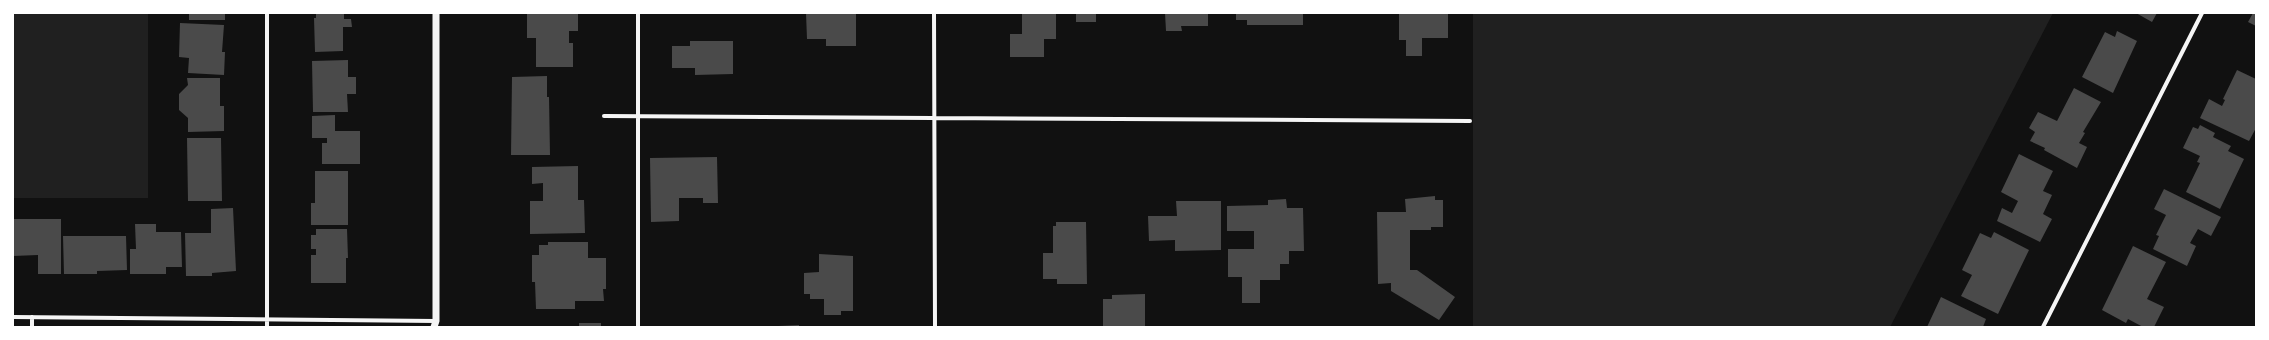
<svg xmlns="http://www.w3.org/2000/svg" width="2269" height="340" viewBox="0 0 2269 340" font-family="'Noto Sans',sans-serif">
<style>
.green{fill:#202020}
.building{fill:#4a4a4a}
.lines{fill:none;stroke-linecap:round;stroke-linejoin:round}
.minor{stroke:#f5f5f5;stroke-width:4}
.tertiary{stroke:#f5f5f5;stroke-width:7}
</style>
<rect width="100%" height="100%" fill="#111"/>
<path class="green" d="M13 13H148V198H13Z
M1473 13H2053L1890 327H1473Z"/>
<path class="building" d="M189 13H225V20H189Z
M316 13H344V19H351L352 27H343V51L315 52 314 18H316Z
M527 13H578V31H569V43H573V67H536V38H527Z
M806 13H856V46H826V39H807Z
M1022 13H1056V39H1044V57H1010V34H1022Z
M1076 13H1096V22H1076Z
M1165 13H1208V26H1181L1182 31H1166Z
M1236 13H1303V25H1247V20H1236Z
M1399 13H1448V38H1422V56H1406V40H1399Z
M2136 13H2157L2152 22Z
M2253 13H2256V26L2248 22Z
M180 23 224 25 222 52H225L224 75 188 73 189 58 179 57Z
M2117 31 2137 41 2113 93 2082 77 2105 32 2115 37Z
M690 41H733V74L695 75V68H672V46H690Z
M348 60V77H356V94H347L348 112H313L312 61Z
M2237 70 2256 79V128L2249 141 2200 118 2209 99 2222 106 2225 100 2223 99Z
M547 76V97H549L550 155H511L512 77Z
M187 78H220V106H224V131L188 132V118L179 110V94L188 85Z
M2074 88 2101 102 2083 132 2085 133 2079 143 2087 147 2077 168 2044 150 2045 148 2030 141 2035 132 2029 128 2038 112 2057 121Z
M335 115V131H360V164H322V143H327V138H312V116Z
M2200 125 2215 133 2213 137 2231 146 2228 151 2244 159 2220 209 2186 192 2200 163 2197 162 2200 156 2183 148 2193 127 2198 129Z
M187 138H221L222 201H188Z
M2019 154 2053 171 2043 191 2052 195 2043 214 2052 219 2040 242 1997 221 2002 208 2012 213 2018 201 2001 192Z
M717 157 718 203H703V198H679V221L651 222 650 158Z
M578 166V200H584L585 233 530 234V201H543V183L532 184V167Z
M315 171H348V225H311V203H315Z
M2164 189 2221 217 2211 236 2198 229 2190 243 2196 246 2187 266 2153 249 2159 236 2156 235 2166 215 2154 209Z
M1435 196V200H1443V227H1431V230H1410V270H1417L1455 297 1439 320 1391 291V283L1378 284 1377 212H1406L1405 199Z
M1286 199 1287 208H1303L1304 251H1289V264H1280V280H1260V303H1242V277H1228V249H1254V231H1227V206L1268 205V200Z
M1176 201H1221V250L1175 251V240L1149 241 1148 216H1177Z
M233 208 236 271 212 273V276H186L185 233H211V209Z
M13 219H61V274H38V255L13 256Z
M1056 222H1086L1087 284H1057V279H1043V253H1053V226H1056Z
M135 224H156V232H181L182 267H166V274H130V249H136Z
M316 229H347L348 258H346V283H311V255H316V249H311V235H316Z
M1994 232 2029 250 1998 314 1961 296 1972 275 1962 270 1980 233 1991 238Z
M63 236H126L127 270 97 271V274H64Z
M548 242H588V258H606V289H603L604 301H575V309H536L535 282H532V255H539V245H548Z
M2133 246 2166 262 2147 299 2164 307 2154 327H2143L2128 319 2126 323 2102 310Z
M819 254 853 256V311H841V315H824V299H810V294H804V273L819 272Z
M1145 294V327H1103V299H1112V295Z
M1941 297 1986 319 1983 327H1927Z
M579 323H601V327H579Z
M799 325V327H778V326Z"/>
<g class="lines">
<path class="minor" d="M638 13V327
M934 13 935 327
M604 116 1470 121
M13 317 436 321
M32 317V327
M267 327V13
M2043 327 2202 13"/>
<path class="tertiary" d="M434 327 436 321V13"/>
</g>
<rect width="2269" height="340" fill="none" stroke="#ffffff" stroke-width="28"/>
</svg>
